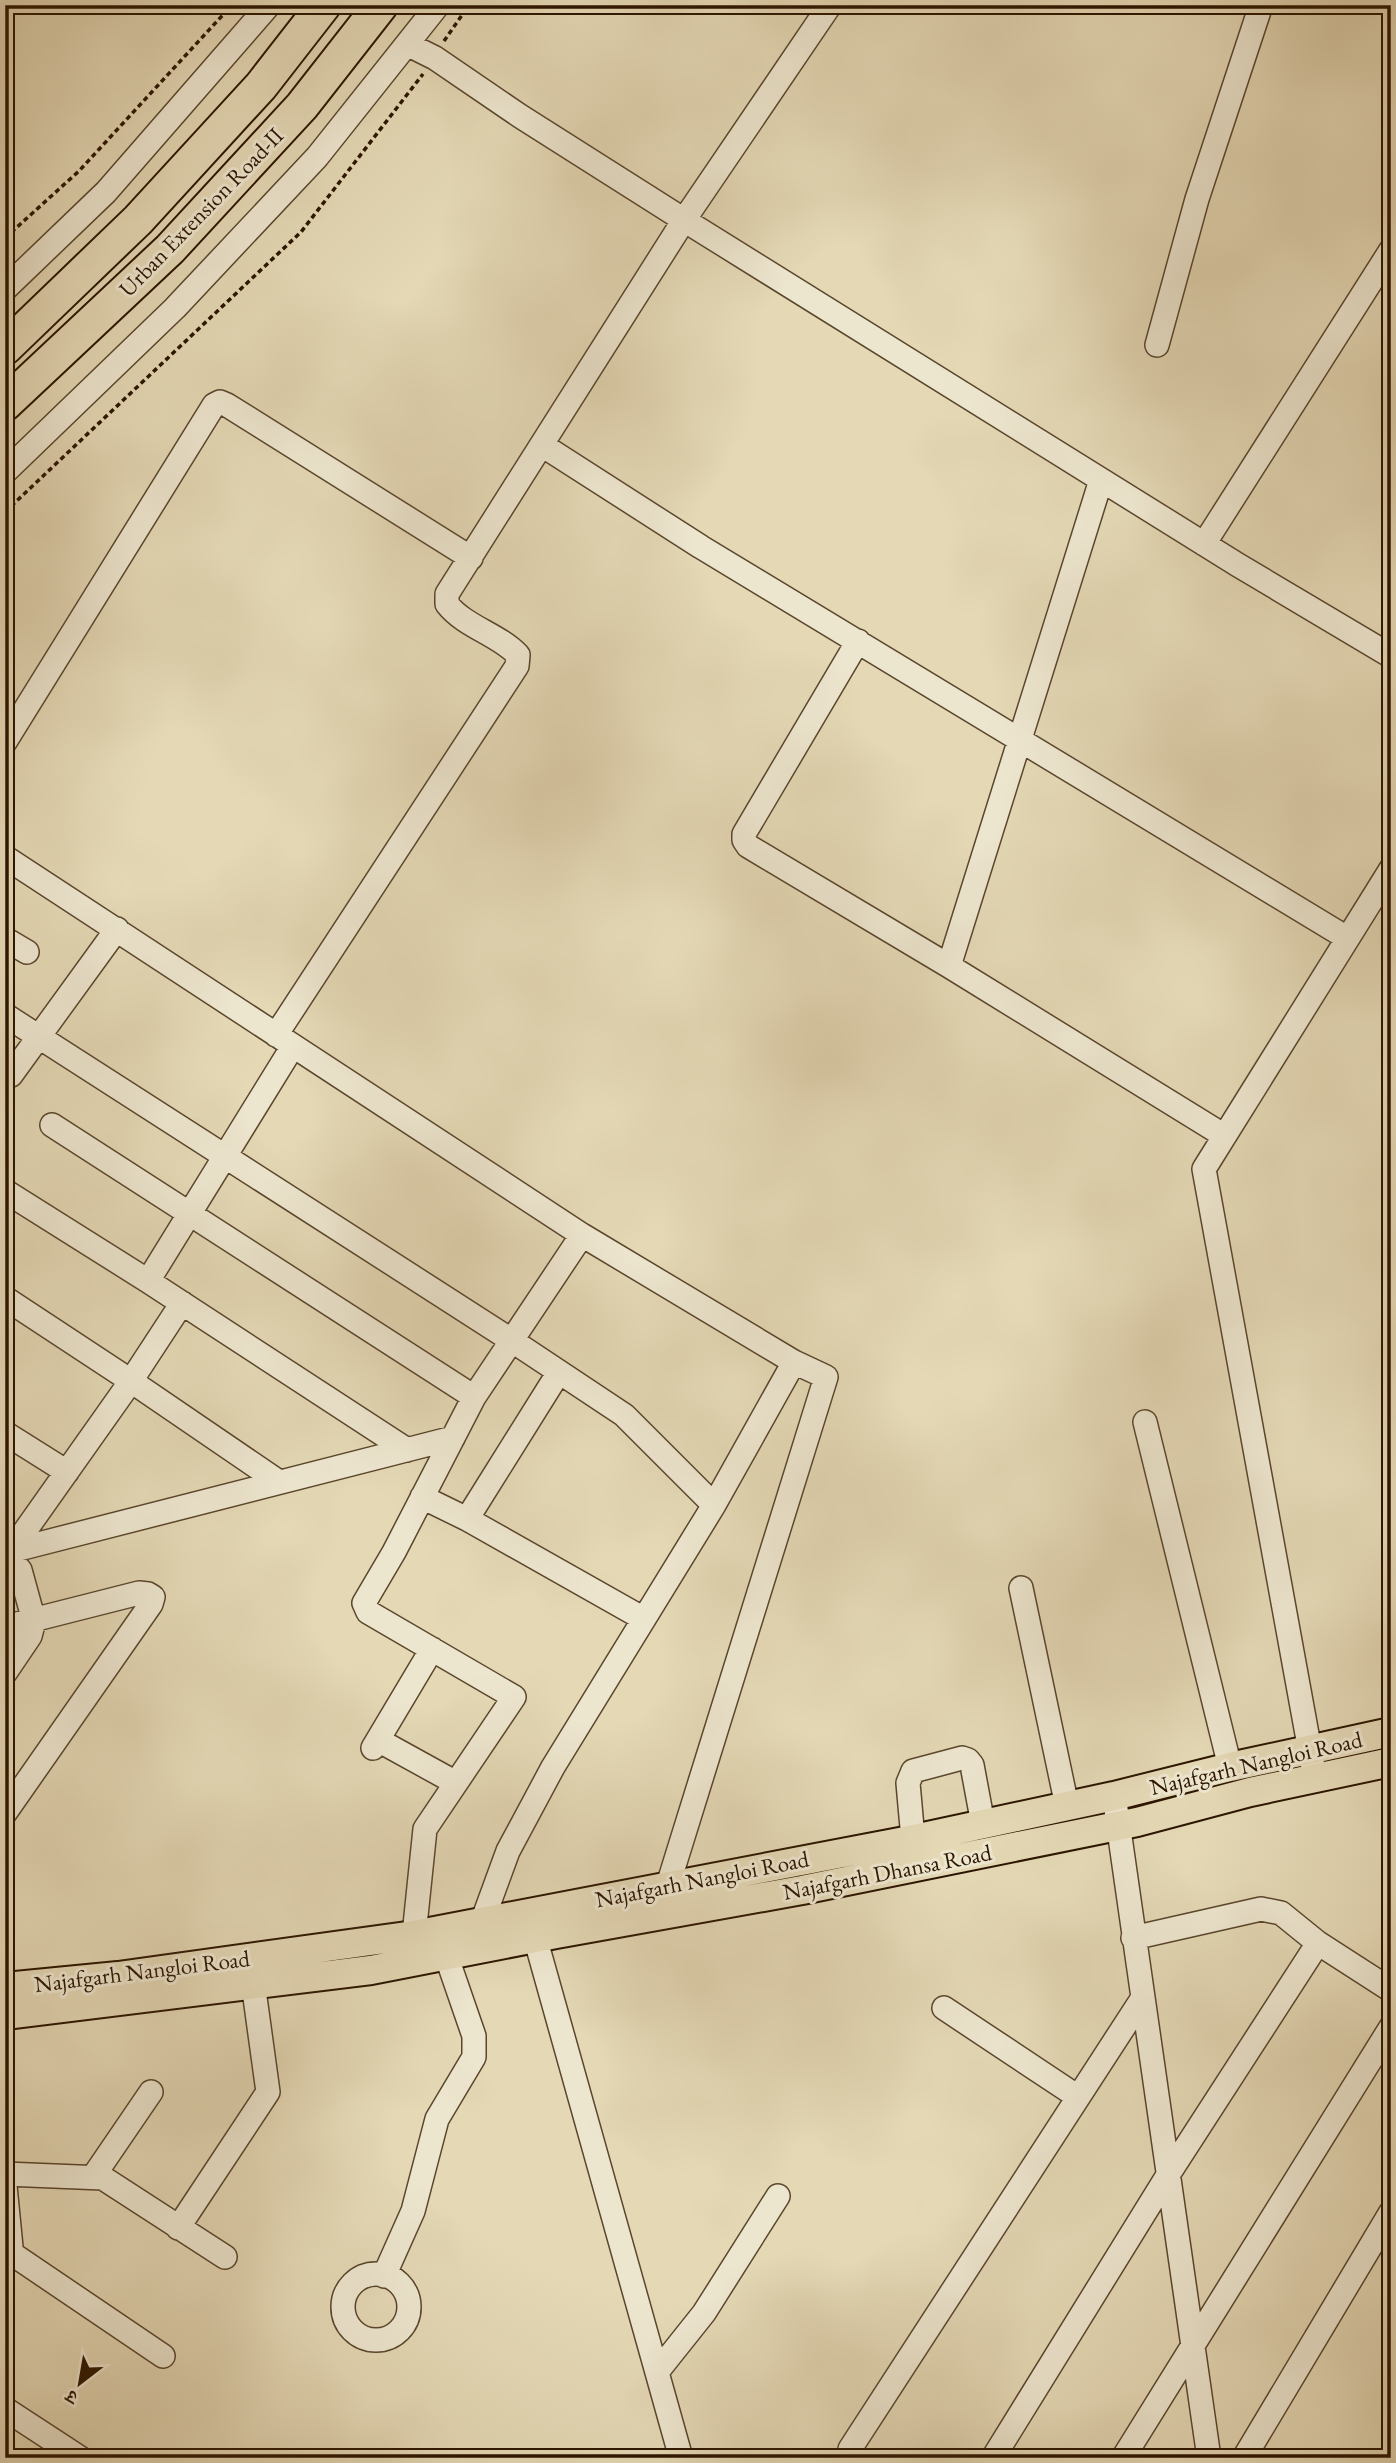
<svg xmlns="http://www.w3.org/2000/svg" width="1396" height="2463" viewBox="0 0 1396 2463" font-family="'EB Garamond','Noto Serif Devanagari',serif">
<style>
.lines{fill:none;stroke-linecap:round;stroke-linejoin:round}
.minor-casing{stroke:#5a462d;stroke-width:26}
.major-casing{stroke:#2c1500;stroke-width:32}
.highway-casing{stroke:#2c1500;stroke-width:37}
.path{stroke:#2c1500;stroke-width:3.5;stroke-dasharray:5 3.5;stroke-linecap:butt}
.minor{stroke:#ede6cf;stroke-width:23}
.major{stroke:#e4d8b5;stroke-width:28}
.highway{stroke:#e4d8b5;stroke-width:33}
.labels{text-anchor:middle;dominant-baseline:central;stroke-width:6;stroke-linejoin:round;paint-order:stroke}
.street-label{font-size:23px;fill:#2c1500;stroke:#ede6cf}
</style>
<rect width="100%" height="100%" fill="#e4d8b5"/>
<filter id="stains"><feTurbulence type="fractalNoise" baseFrequency=".00286" numOctaves="4"/><feColorMatrix values="0 0 0 0 .2 0 0 0 0 .09 0 0 0 0 .02 0 0 0 .5 -.17"/></filter>
<radialGradient id="worn" r=".72"><stop offset=".6" stop-color="#630" stop-opacity="0"/><stop offset="1" stop-color="#630" stop-opacity=".3"/></radialGradient>
<g class="lines">
<g class="minor-casing">
<path id="minor" d="M407 44 435 58 520 116 684 220 1238 565 1391 656
M5 289 106 192 269 5
M1157 345 1197 199 1261 5
M542 445 701 547 1347 938
M5 472 175 308 317 157 438 5
M1204 544 1391 250
M858 641 744 834V840L748 846 949 966 1223 1135
M5 742 214 405 220 402 227 405 471 558
M5 857 582 1235 794 1362 714 1505 553 1767 508 1851 482 1922 485 1936
M5 939 27 952
M949 966 1101 480
M5 1015 511 1340 624 1415 714 1505
M276 1035 517 666 518 655C498 634 465 627 447 604V594L684 220 830 5
M5 1074 11 1075 117 929
M52 1125 474 1397
M5 1191 148 1281 407 1450
M148 1281 293 1046
M5 1298 131 1381 279 1482
M1145 1422 1230 1767
M5 1433 67 1472
M422 1497 467 1519 644 1619
M467 1519 559 1372
M11 1551 453 1438
M5 1553 20 1570 34 1621 30 1636 5 1673
M8 1555 131 1381 182 1303
M1021 1588 1067 1806
M5 1627 139 1593 148 1594 153 1597 151 1604 5 1813
M378 1740 456 1783
M373 1748 432 1649
M1315 1778 1204 1169 1391 869
M1116 1809 1209 2458
M913 1839 908 1783 913 1771 962 1758 968 1760 972 1765 983 1824
M668 1885 826 1377 794 1362
M531 1923 681 2458
M414 1935 425 1829 514 1697 368 1612 364 1603 394 1552 474 1397 582 1235
M1133 1938 1261 1909 1281 1913 1318 1943 1391 1990
M944 2008 1078 2097
M5 2174 103 2178 225 2257
M93 2177 151 2092
M5 2186 11 2247 5 2260
M178 2228 268 2092 253 1983
M5 2249 163 2356
M343 2307a33 33 0 1 1 66 0a33 33 0 1 1-66 0Z
M384 2276 413 2211 437 2119 474 2057V2036L446 1955
M657 2372 704 2313 778 2196
M5 2409 80 2458
M850 2449 1142 1999
M993 2458 1168 2175 1318 1943
M1123 2458 1391 2027
M1244 2458 1391 2212"/>
</g>
<g class="major-casing">
<path id="major" d="M5 1987 118 1976 414 1935 905 1841 1114 1796 1230 1767 1391 1732
M5 2015 371 1970 556 1934 802 1890 1137 1822 1250 1792 1391 1762"/>
</g>
<g class="highway-casing">
<path id="highway" d="M5 348 138 220 261 86 324 5
M5 404 170 249 302 106 381 5"/>
</g>
<path class="path" d="M444 41 469 5
M5 238 79 171 232 5
M5 512 301 232 423 74"/>
<use href="#minor" class="minor"/>
<use href="#major" class="major"/>
<use href="#highway" class="highway"/>
</g>
<g class="labels">
<g class="street-label">
<text transform="translate(201 212) rotate(-46)">Urban Extension Road-II</text>
<text transform="translate(1256 1763) rotate(-13)">Najafgarh Nangloi Road</text>
<text transform="translate(887 1872) rotate(-11)">Najafgarh Dhansa Road</text>
<text transform="translate(702 1879) rotate(-11)">Najafgarh Nangloi Road</text>
<text transform="translate(142 1971) rotate(-7)">Najafgarh Nangloi Road</text>
</g>
</g>
<rect width="1396" height="2463" fill="none" stroke="#e4d8b5" stroke-width="28"/>
<rect x="7" y="7" width="1382" height="2449" fill="none" stroke="#2c1500" stroke-width="3.5"/>
<rect x="14" y="14" width="1368" height="2435" fill="none" stroke="#2c1500" stroke-width="2"/>
<g transform="translate(80 2383) rotate(211)" stroke="#ede6cf" stroke-width="5" paint-order="stroke">
<path d="M0-5L12 26L0 18L-12 26Z" fill="#2c1500"/>
<text y="-10" font-size="19" font-weight="bold" text-anchor="middle" fill="#2c1500">उ</text>
</g>
<rect width="100%" height="100%" filter="url(#stains)"/>
<rect width="100%" height="100%" fill="url(#worn)"/>
</svg>
